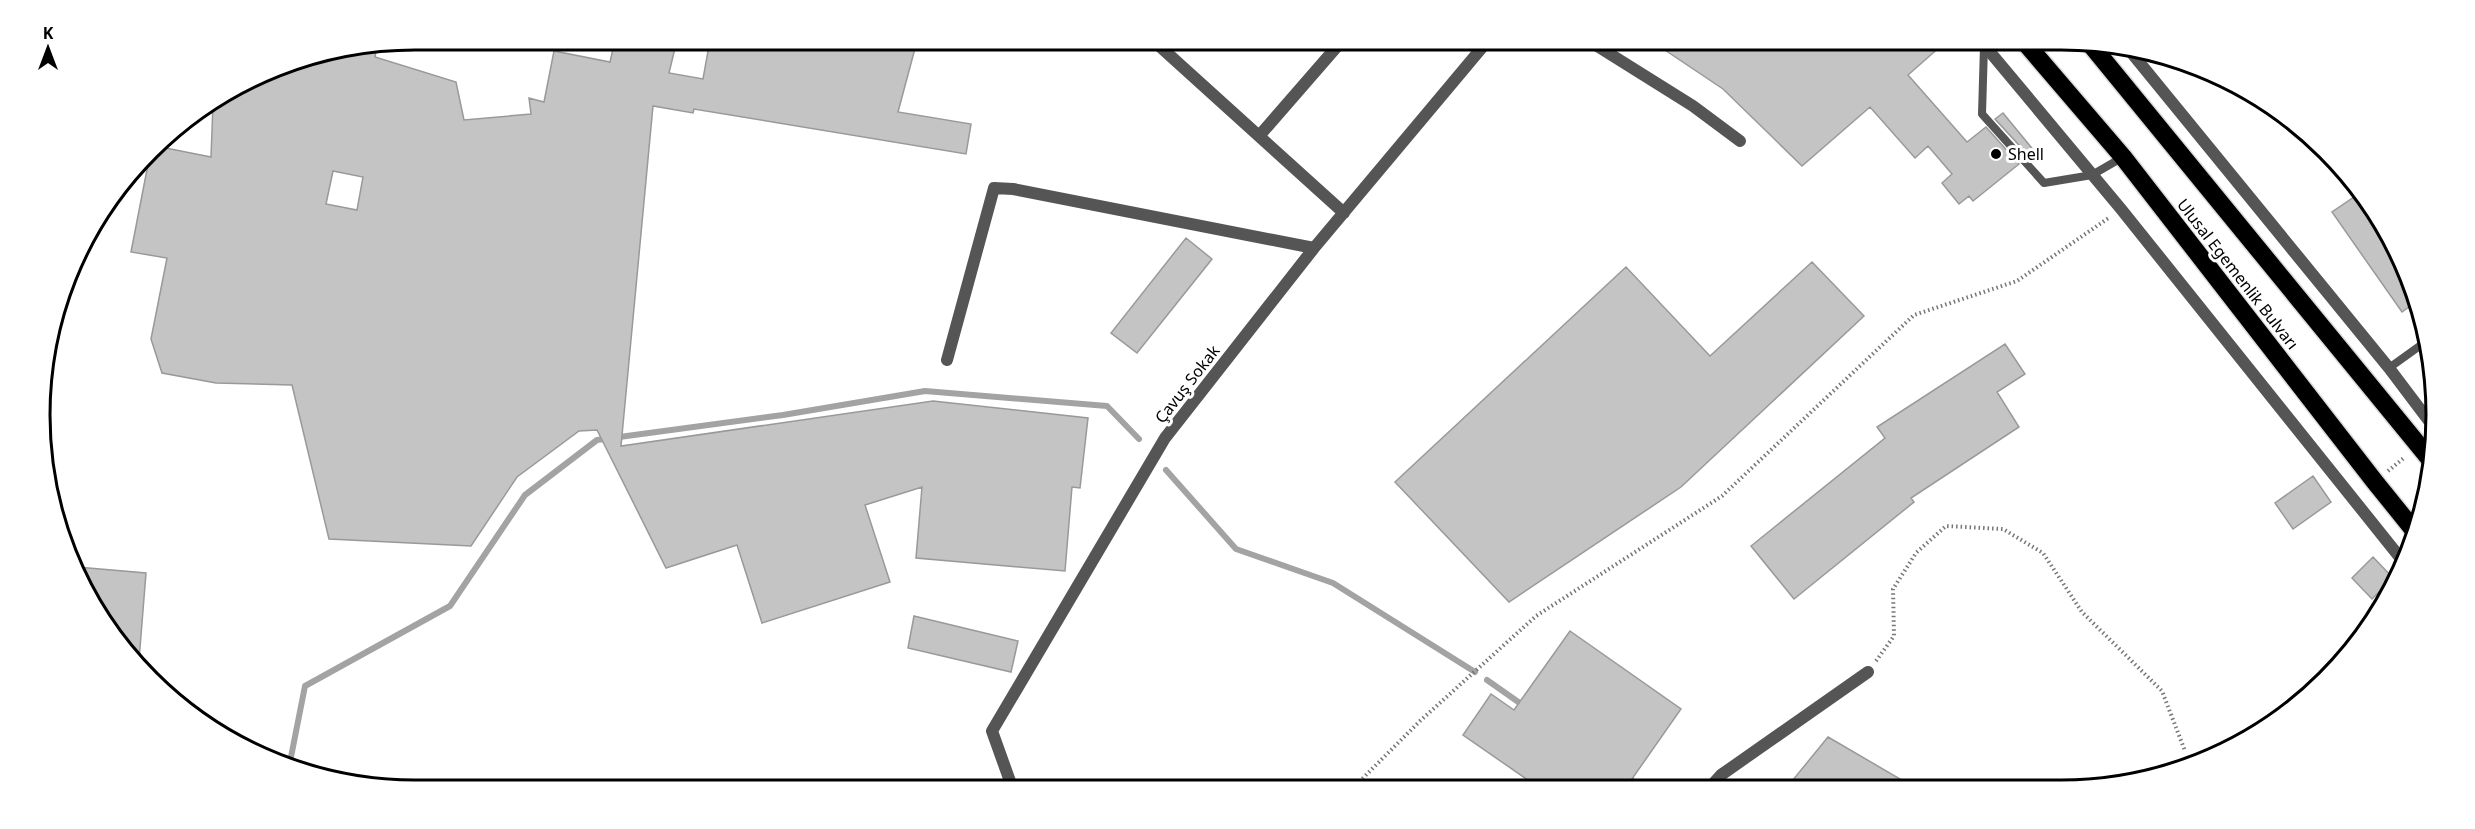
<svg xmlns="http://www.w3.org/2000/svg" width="2475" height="829" viewBox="0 0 2475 829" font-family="'Noto Sans',sans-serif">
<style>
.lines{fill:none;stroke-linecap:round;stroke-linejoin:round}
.stream{stroke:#a3a3a3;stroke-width:6}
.building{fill:#c4c4c4;stroke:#999;stroke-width:1.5;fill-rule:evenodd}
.highway-casing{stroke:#dbdbdb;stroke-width:21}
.path{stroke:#777;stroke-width:4;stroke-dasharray:1.5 3;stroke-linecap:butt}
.lane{stroke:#555;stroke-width:8}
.street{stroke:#555;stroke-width:12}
.highway{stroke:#000;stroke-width:18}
.poi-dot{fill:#000;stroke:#fff;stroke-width:2}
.labels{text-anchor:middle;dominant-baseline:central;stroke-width:6;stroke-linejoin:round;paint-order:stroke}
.poi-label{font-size:16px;fill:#000;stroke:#fff;text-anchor:start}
.street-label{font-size:16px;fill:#000;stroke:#fff}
.rim{fill:none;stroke:#000;stroke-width:3}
</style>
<rect width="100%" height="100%" fill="#fff"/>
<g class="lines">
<path class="stream" d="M1166 470 1236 549 1333 583 1475 672
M1487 680 1524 706
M290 762 305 686 450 606 525 495 597 440 783 415 925 391 1107 406 1139 439
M1626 777 1641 786"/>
</g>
<path class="building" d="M615 40H677L669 73 703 79 710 40 917 41 898 112 971 124 966 154 694 109 693 113 653 106 621 446 933 401 1088 418 1080 488 1072 487 1065 571 916 558 922 487 865 505 890 582 762 623 737 545 666 568 597 430 579 431 517 477 471 546 329 539 292 385 216 383 162 373 151 339 167 258 131 252 150 154 156 146 211 157 213 104 271 67 377 46 375 57 456 82 464 120 531 114 529 98 544 102 554 51 610 62ZM333 171 363 177 357 210 326 204Z
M1656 44 1942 45 1908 75 1967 142 1986 127 2019 164 1973 201 1969 196 1959 204 1942 183 1952 174 1928 146 1915 158 1870 107 1802 166 1723 89Z
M2003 113 2035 152 2029 156 1995 119Z
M2360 193 2373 206 2413 304 2402 312 2332 212Z
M1186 238 1212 259 1137 353 1111 333Z
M1812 262 1864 316 1681 487 1509 602 1395 482 1626 267 1710 356Z
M2005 344 2025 374 1997 392 2019 427 1911 498 1914 502 1794 599 1751 546 1885 438 1877 427Z
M2313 476 2331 502 2293 529 2275 503Z
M2373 557 2393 578 2372 599 2352 578Z
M77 567 146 573 139 660 102 623Z
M914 616 1018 641 1011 672 908 648Z
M1570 631 1681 709 1627 786 1535 785 1463 735 1491 694 1514 710Z
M1828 737 1912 786H1788Z"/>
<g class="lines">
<g class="highway-casing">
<path id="highway" d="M2028 46 2123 157 2375 482 2413 529
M2092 46 2429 458"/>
</g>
<path class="path" d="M2388 471 2405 457
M1876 661 1894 636 1893 589 1916 553 1946 526 2003 529 2043 553 2082 612 2162 691 2185 751
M1356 785 1420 721 1536 616 1722 496 1914 315 2017 281 2110 217"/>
<path class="lane" d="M1984 46 1982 114 2044 183 2092 175 2123 157
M2389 368 2428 340"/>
<path class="street" d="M1155 42 1344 213
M1594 44 1693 106 1740 141
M1985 46 2121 209 2402 560
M2126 46 2389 368 2429 421
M1260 135 1340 43
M947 360 994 188 1013 189 1314 248
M1011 784 992 731 1165 438 1314 248 1485 44
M1711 786 1721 775 1868 672"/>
<use href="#highway" class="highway"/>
</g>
<circle class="poi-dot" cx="1996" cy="154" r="6"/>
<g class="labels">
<g class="poi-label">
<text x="2008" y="154">Shell</text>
</g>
<g class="street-label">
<text transform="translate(2238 274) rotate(52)">Ulusal Egemenlik Bulvarı</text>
<text transform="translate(1187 384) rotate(-52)">Çavuş Sokak</text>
</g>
</g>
<path d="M0 0H2475V829H0ZM415 50H2061A365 365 0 0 1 2426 415V415A365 365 0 0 1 2061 780H415A365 365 0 0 1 50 415V415A365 365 0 0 1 415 50Z" fill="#fff" fill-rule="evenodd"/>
<path class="rim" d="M415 50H2061A365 365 0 0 1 2426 415V415A365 365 0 0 1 2061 780H415A365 365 0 0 1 50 415V415A365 365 0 0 1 415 50Z"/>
<g transform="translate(48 48)" stroke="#ffffff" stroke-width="4.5" paint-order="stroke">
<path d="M0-4.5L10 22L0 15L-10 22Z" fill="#000000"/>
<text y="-9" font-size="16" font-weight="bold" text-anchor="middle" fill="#000000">K</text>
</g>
</svg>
